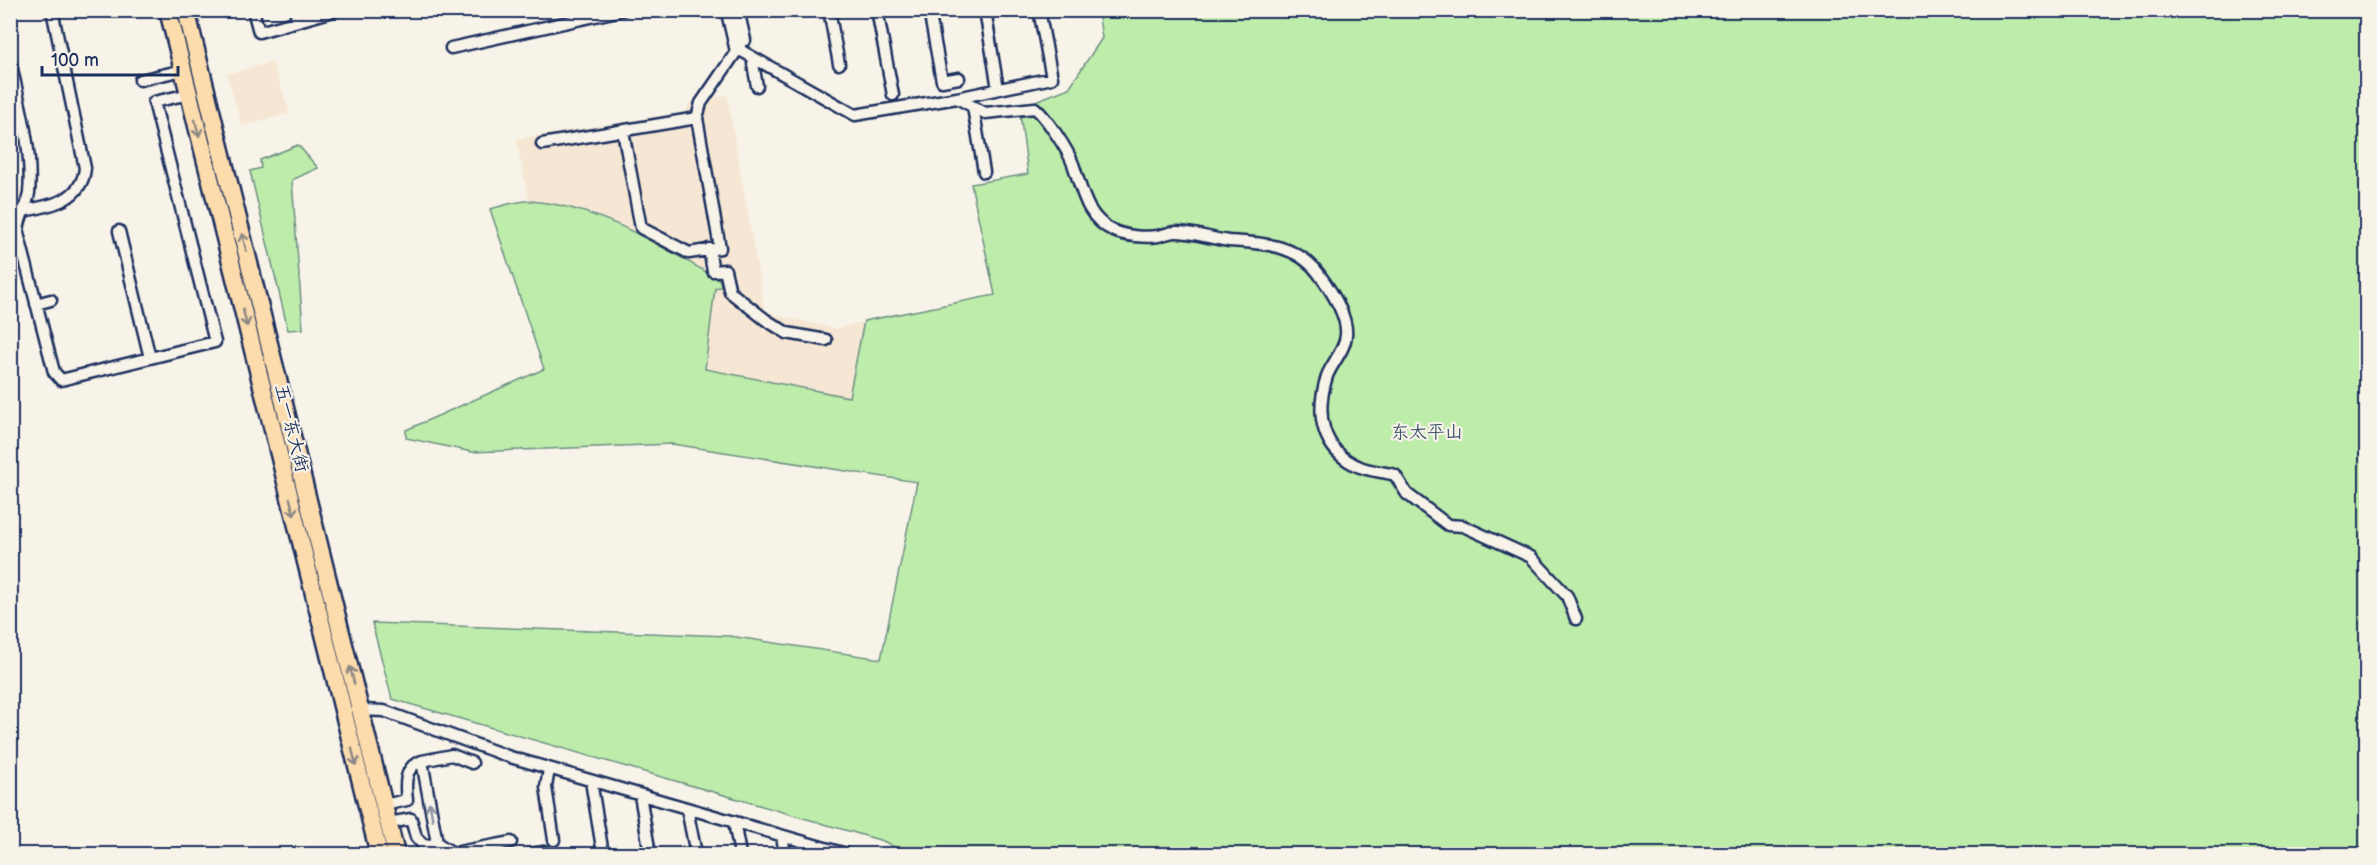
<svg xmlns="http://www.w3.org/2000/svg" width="2377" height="865" viewBox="0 0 2377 865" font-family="'Balsamiq Sans','LXGW WenKai TC',sans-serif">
  <rect width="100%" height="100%" fill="#f7f3e8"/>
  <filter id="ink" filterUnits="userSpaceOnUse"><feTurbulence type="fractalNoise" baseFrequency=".0167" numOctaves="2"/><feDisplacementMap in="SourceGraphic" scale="12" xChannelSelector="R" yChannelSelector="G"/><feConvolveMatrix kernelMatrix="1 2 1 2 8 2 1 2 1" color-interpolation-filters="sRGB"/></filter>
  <g filter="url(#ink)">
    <!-- built -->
    <path fill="#f5e7d3" d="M272,62l18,51 -48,13 -15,-52z
      M727,95l38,217 71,17 28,-8 -15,76 -145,-28 11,-81 5,-8 -68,-39 -57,-27 -66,-13 -13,-62 169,-27 4,-9z"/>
    <!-- green -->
    <path fill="#beecaa" stroke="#6c8e84" stroke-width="1.5" d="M1098,11h1268v843h-1458l-25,-13 -491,-142 -20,-76 357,13 152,23 36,-177 -245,-38 -200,8 -66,-14v-8l138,-61 -54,-160c13,-3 28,-9 41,-8 70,6 129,45 189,79l1,7 -6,1 -10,81 144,28 15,-76 131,-26 -24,-111 57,-10 -8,-60 13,-12 36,-14 33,-50z
      M298,145l20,23 -26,12 11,149 -15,1 -38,-159 11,-3 -1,-8z"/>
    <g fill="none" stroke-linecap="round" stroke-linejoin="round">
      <defs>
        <path id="street" d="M253,10l6,22 39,-11
          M295,10l3,11 39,-11
          M738,10l7,30
          M829,10l10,54
          M877,10l16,85
          M929,10l13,71 17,-3
          M985,10l13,79
          M438,12l6,-2
          M451,48l171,-38
          M10,60c9,43 23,90 19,133 -2,14 -11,25 -11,40l36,139 7,8 154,-38 -61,-240 35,-8
          M753,64l4,22
          M140,80l43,-10
          M957,98l95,-20 -13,-68
          M973,107l11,65
          M623,131l18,97 48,25 31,-5 -23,-130
          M542,144l155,-26 4,-15 37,-54 117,66 102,-17 28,15 50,-5c11,9 33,42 38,56 9,25 13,55 41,67 11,5 31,7 44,5 6,-1 11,-4 18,-4 18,0 35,7 53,9 33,2 68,3 90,33 11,15 29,42 27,61 -1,15 -14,28 -19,41 -12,38 -6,75 33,91 9,4 25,5 35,8l12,19 41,31 15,1 68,31 36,39 9,23
          M23,211c27,-5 59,-10 62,-43l-33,-158
          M119,231l31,127
          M709,249l4,22 12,-1 5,22 36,28 21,13 39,7
          M36,304l15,-4
          M361,710l23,1 126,46 336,97
          M422,761l30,-6 20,8
          M549,769l-3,18 8,53
          M591,781l12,73
          M640,795l10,59
          M384,805l23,-5c-2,-15 -3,-34 15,-39l15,82 -13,3 -8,-9 -5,-18 -22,4
          M687,809l9,45
          M734,822l6,32
          M782,836l3,18
          M437,843l16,10 58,-11
          M531,854l19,-3 1,3"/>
        <path id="secondary" d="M729,10l9,39"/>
        <path id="primary" d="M168,10l211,844
          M186,10l210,844"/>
      </defs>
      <!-- street casing -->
      <use href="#street" stroke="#1b2f5e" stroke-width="15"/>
      <!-- secondary casing -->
      <use href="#secondary" stroke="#1b2f5e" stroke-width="20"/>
      <!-- primary casing -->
      <use href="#primary" stroke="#1b2f5e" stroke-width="21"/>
      <!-- street -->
      <use href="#street" stroke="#f7f3e8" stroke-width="10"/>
      <!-- secondary -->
      <use href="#secondary" stroke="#f7f3e8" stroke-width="15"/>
      <!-- primary -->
      <use href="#primary" stroke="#fcdcac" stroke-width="16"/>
    </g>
    <!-- one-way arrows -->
    <defs><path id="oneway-shaft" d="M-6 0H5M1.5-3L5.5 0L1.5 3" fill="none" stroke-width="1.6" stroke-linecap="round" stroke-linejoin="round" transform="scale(1.5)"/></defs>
    <g stroke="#8c8685">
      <use href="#oneway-shaft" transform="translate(197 128) rotate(76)"/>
      <use href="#oneway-shaft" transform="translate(244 242) rotate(-104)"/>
      <use href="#oneway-shaft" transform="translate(245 318) rotate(76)"/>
      <use href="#oneway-shaft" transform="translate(292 507) rotate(76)"/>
      <use href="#oneway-shaft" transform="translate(352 675) rotate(-104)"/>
      <use href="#oneway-shaft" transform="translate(354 757) rotate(76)"/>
    </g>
    <use stroke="#8991a3" href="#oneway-shaft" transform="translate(431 811) rotate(-100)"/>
  </g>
  <g text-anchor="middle" stroke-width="4.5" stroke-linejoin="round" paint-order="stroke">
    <!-- street labels -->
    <g font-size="18" fill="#1b2f5e" stroke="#f7f3e8">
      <text transform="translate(292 428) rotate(76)" y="6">五一东大街</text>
    </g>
    <!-- park labels -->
    <g font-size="18" fill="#3c556d" stroke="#f7f3e8">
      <text x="1427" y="438">东太平山</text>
    </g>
  </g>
  <!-- margin -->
  <rect width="2377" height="865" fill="none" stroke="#f7f3e8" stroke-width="36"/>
  <rect x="18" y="18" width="2341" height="829" fill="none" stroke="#1b2f5e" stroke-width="2" filter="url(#ink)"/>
  <!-- scale -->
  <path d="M42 66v9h136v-9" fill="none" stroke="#1b2f5e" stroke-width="3"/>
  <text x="51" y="66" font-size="18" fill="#1b2f5e" stroke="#f7f3e8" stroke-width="4.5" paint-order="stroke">100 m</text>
</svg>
